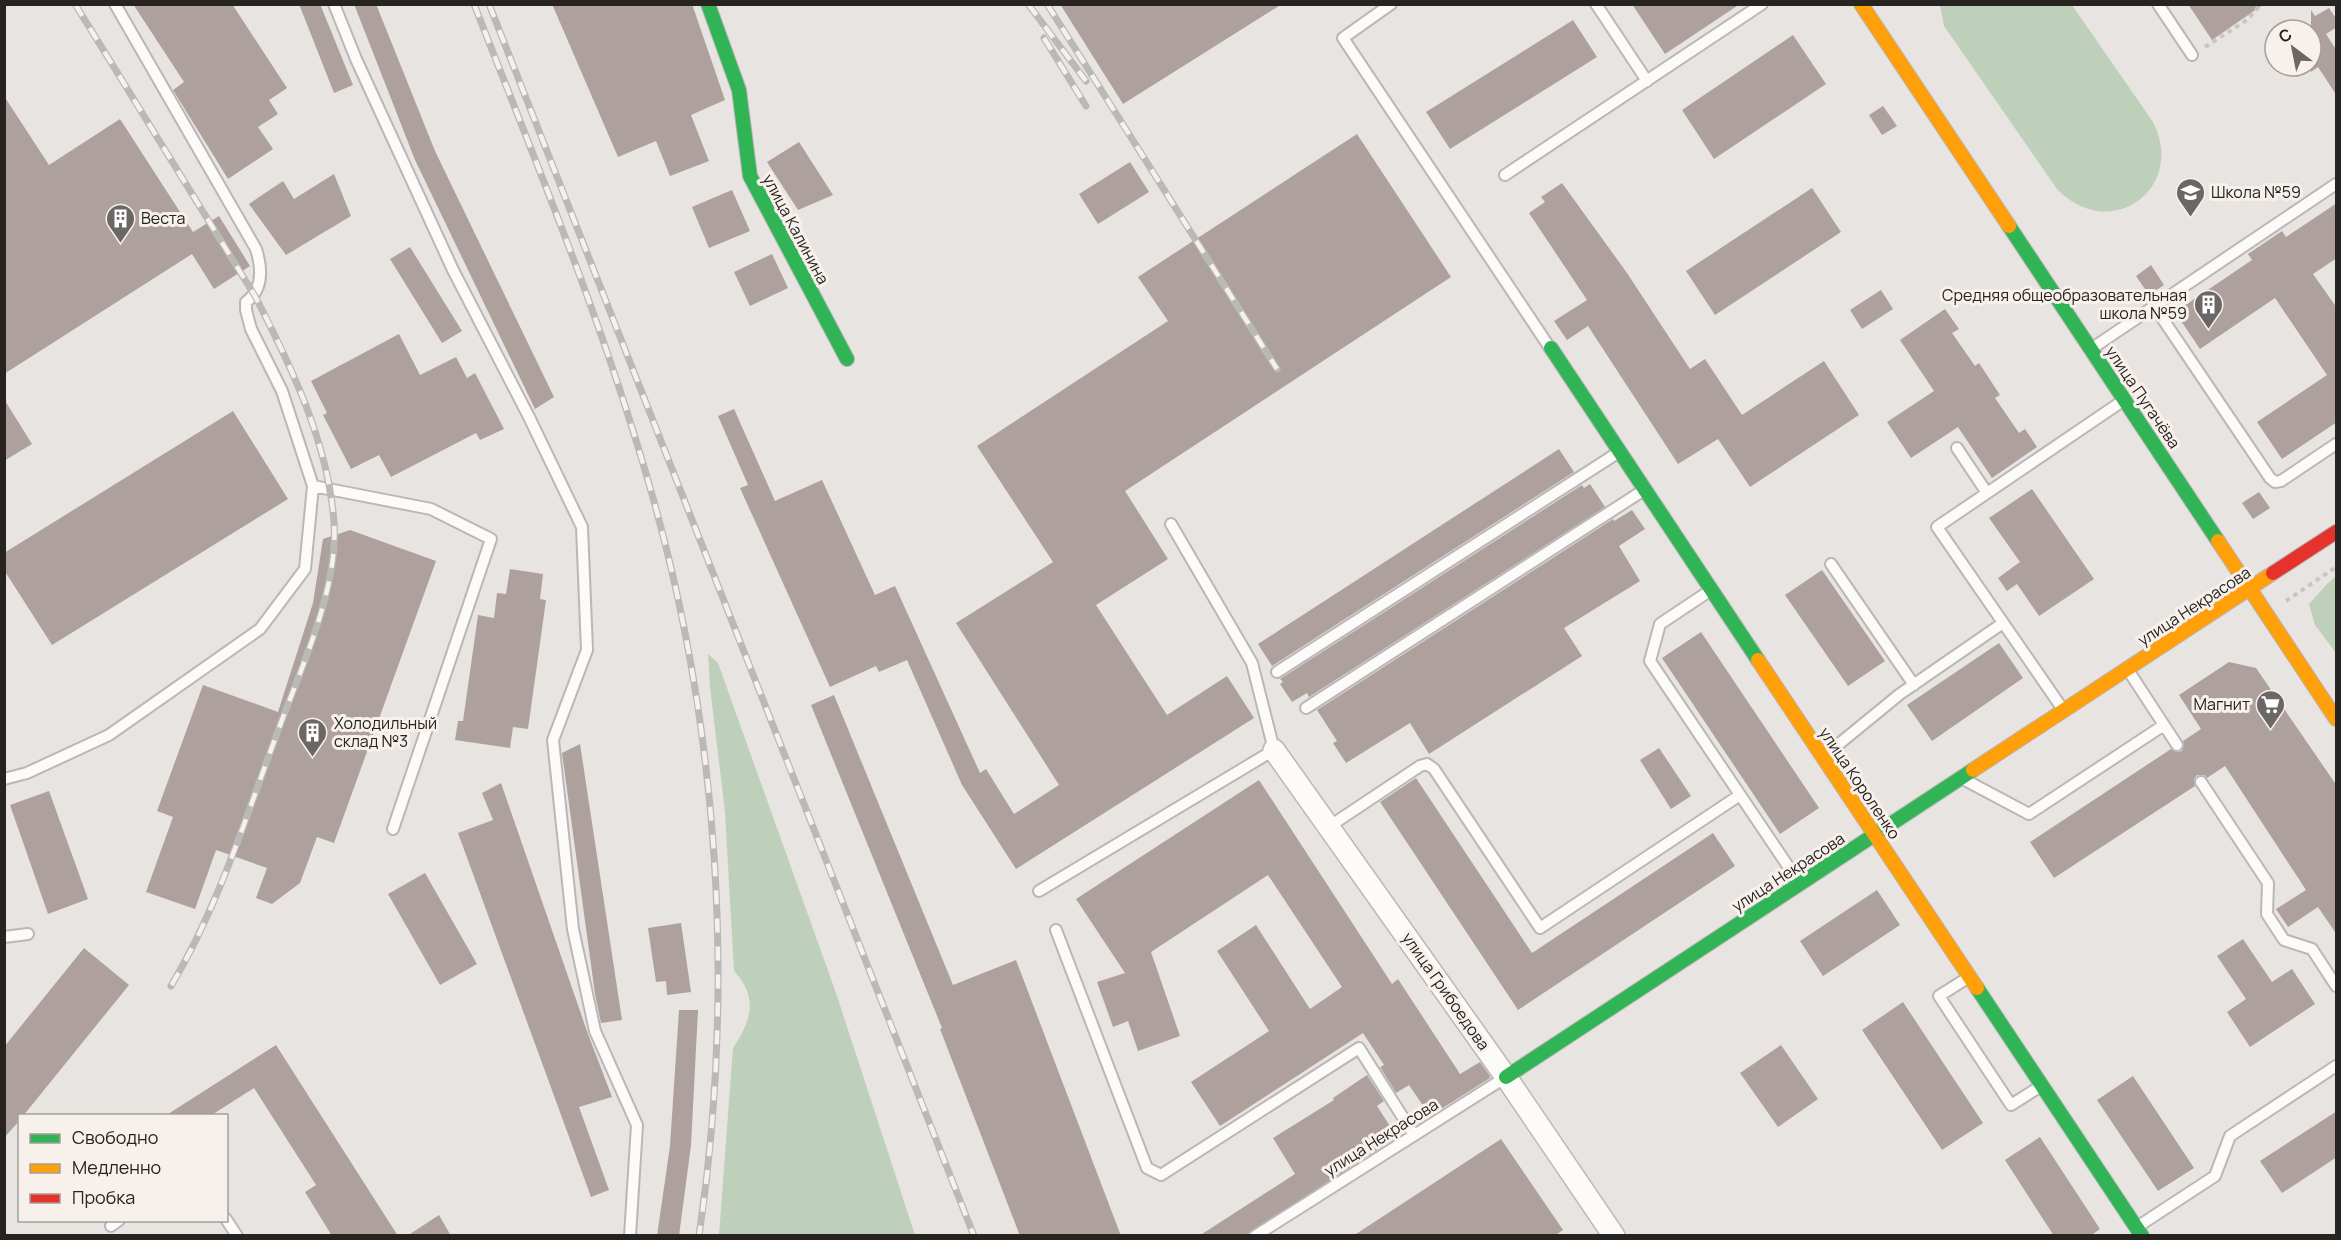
<svg xmlns="http://www.w3.org/2000/svg" width="2341" height="1240" viewBox="0 0 2341 1240" font-family="Manrope,sans-serif">
  <rect width="100%" height="100%" fill="#e8e4e1"/>
  <!-- green -->
  <path fill="#bed0b9" d="M1940,5h132l81,117c34,67 -43,122 -96,67l-113,-163z
    M2336,576v77l-21,-28 -6,-21 18,-20z
    M708,654l10,9 118,330 79,242h-196l14,-187c18,-27 26,-50 1,-77l-9,-159 -15,-125z"/>
  <!-- building -->
  <path fill="#aea19d" d="M133,4h99l55,84 -18,12 9,14 -20,13 15,22 -45,30 -55,-89 11,-8z
    M299,4h21l33,81 -19,8z
    M354,4h22l59,147 119,246 -19,12 -120,-249z
    M552,4h140l33,96 -34,15 18,46 -39,15 -14,-35 -38,16z
    M1060,4h222l-159,100z
    M1632,4h108l-75,50z
    M2188,4h76l-52,36z
    M2329,8l8,12v7l-11,7 11,17v45l-19,-29 -7,5v-62l4,6z
    M1573,20l24,37 -147,92 -24,-37z
    M1793,35l33,49 -112,75 -32,-49z
    M4,96l45,69 71,-46 73,113 26,-16 31,50 -36,23 -22,-35 -188,120z
    M1883,106l14,20 -15,9 -13,-20z
    M1357,134l94,143 -326,214 43,68 -72,46 71,110 60,-39 27,42 -238,151 -54,-84 -55,-125 -28,12 -3,-6 -46,21 -90,-199 8,-3 -30,-69 16,-7 41,92 47,-21 53,115 20,-9 85,187 6,-4 28,45 45,-29 -103,-162 97,-61 -76,-116 191,-125 -30,-44z
    M799,142l34,53 -35,15 -31,-48z
    M1130,162l19,30 -51,32 -19,-30z
    M334,174l17,42 -65,39 -37,-51 34,-23 11,18z
    M1562,183l65,90 63,96 15,-10 37,56 82,-54 35,54 -109,72 -32,-48 -40,25 -90,-138 -21,14 -13,-19 33,-21 -58,-87 16,-11 -4,-5z
    M1812,188l29,44 -126,83 -29,-44z
    M732,190l18,41 -41,17 -17,-41z
    M2337,203v55l-24,16 24,34v114l-55,37 -25,-37 70,-47 -52,-77 -75,51 -25,-37 77,-52 -4,-6 34,-23 4,6z
    M410,247l52,84 -20,12 -52,-84z
    M772,254l16,34 -38,18 -16,-34z
    M2151,265l13,20 -15,10 -13,-19z
    M1881,290l12,19 -31,20 -12,-19z
    M1945,309l14,20 -7,4 23,33 4,-3 21,32 -5,3 24,35 6,-4 12,18 -45,31 -34,-51 -47,31 -24,-36 47,-31 -34,-51z
    M399,334l21,41 36,-18 11,21 8,-5 29,56 -24,11 -4,-7 -85,44 -12,-22 -28,14 -28,-54 4,-2 -16,-32z
    M4,399l28,45 -28,17z
    M233,411l55,88 -236,146 -48,-75v-17z
    M1559,449l15,23 -302,194 -14,-22z
    M1590,484l15,23 -296,190 -2,-4 -15,9 -12,-18 3,-2 -3,-3 302,-194 2,3z
    M2032,489l62,90 -55,37 -22,-32 -10,7 -9,-13 22,-16 -31,-44z
    M2259,492l11,16 -17,11 -11,-16z
    M1632,510l13,19 -26,17 21,35 -76,47 18,28 -153,98 -19,-31 -64,40 -13,-20 4,-2 -20,-31 296,-191 1,2z
    M350,530l86,31 -102,282 -17,-6 -17,46 -28,21 -16,-6 11,-30 -51,-18 -21,59 -49,-17 27,-75 -16,-6 46,-126 75,27 35,-109 10,-64z
    M510,569l33,5 -3,25 6,1 -18,129 -15,-2 -3,21 -55,-8 3,-19h5l15,-106 16,3 3,-25 9,1z
    M1822,570l63,91 -37,25 -63,-91z
    M1701,632l118,176 -39,26 -118,-176z
    M1999,643l24,35 -91,63 -25,-36z
    M2229,662l27,6 81,118v149l-19,-28 -30,20 -12,-18 30,-19 -81,-124 -18,12 -3,-3h-7l-3,4 1,7 -141,92 -24,-36 141,-93 6,3 5,-1 2,-6 -1,-4 18,-12 -22,-34z
    M834,695l119,290 63,-25 105,276h-101l-80,-207 2,-1 -131,-323z
    M580,744l42,276 -21,3 -6,-29 -33,-241z
    M1659,748l32,48 -20,13 -31,-49z
    M1416,778l116,175 181,-120 22,33 -217,144 -138,-208z
    M1259,780l133,204 6,-5 62,95 20,-12 10,14v2l-60,38 -21,-31 -13,8 -16,-26 4,-2 -21,-32 -143,93 -29,-44 78,-51 -52,-80 39,-26 54,84 32,-22 -74,-112 -117,77 29,84 -42,15 -10,-30 -15,6 -16,-45 28,-9 -49,-74z
    M501,783l87,251 24,63 -33,10 30,83 -18,7 -133,-364 35,-13 -11,-27z
    M49,791l39,108 -40,15 -38,-109z
    M425,873l52,91 -37,21 -52,-91z
    M1877,890l23,35 -77,51 -23,-35z
    M681,923l10,69 -24,3 -1,-14 -10,1 -8,-54z
    M2243,939l29,43 20,-13 23,35 -65,43 -23,-35 19,-13 -29,-43z
    M84,948l45,37 -106,131h-3v4l-16,18v-91z
    M1903,1002l80,121 -41,27 -80,-120z
    M679,1010h19l-7,135 -12,91h-22l13,-90z
    M276,1045l122,191h-66l-27,-44 11,-7 -62,-97 -44,28h-45z
    M1781,1045l37,54 -40,28 -38,-54z
    M1367,1075l17,26 -7,5 20,31 -152,99h-46l96,-62 -22,-36 61,-38 -1,-2z
    M2133,1076l61,92 -36,23 -61,-91z
    M2337,1111v46l-55,36 -22,-32z
    M2040,1137l60,92 -10,7h-36l-49,-76z
    M1501,1139l62,91 -9,6h-201z
    M439,1215l12,21h-44z"/>
  <g fill="none" stroke-linecap="round" stroke-linejoin="round">
    <defs>
      <path id="lane" d="M334,4l22,55 97,211 76,147 53,110 5,123 -34,90 20,189 22,102 42,94 -7,111
        M1391,4l-48,34 207,310
        M1596,4l51,77
        M2158,4l34,51
        M1505,175l257,-171
        M2154,306l116,172 5,4 6,-1 55,-37
        M2091,349l245,-165
        M1957,448l30,45
        M313,486l118,23 60,30 -98,290
        M1831,564l83,121
        M1711,590l-51,34 -10,37 150,223
        M2128,670l49,75
        M1277,672l342,-220
        M1306,708l338,-218
        M2064,711l-127,-184 187,-127
        M1823,757l77,-63 103,-71
        M4,779l23,-6 82,-38 151,-106 45,-60 8,-83 -31,-95 -31,-62 -5,-19v-8c18,-13 16,-34 10,-53l-141,-245
        M1965,780l64,34 135,-89
        M2201,782l67,101 -1,31 17,26 28,9 24,37
        M1330,826l90,-60 7,-2 7,5 106,159 200,-133
        M1039,891l235,-141 -22,-87 -81,-139
        M1056,930l91,238 14,7 198,-127 55,87
        M4,937l24,-3
        M1969,977l-30,19 72,109 30,-19
        M226,1219l11,17
        M111,1226l8,-6
        M2137,1227l78,-51 15,-40 106,-70
        M1255,1236l251,-159"/>
      <path id="street" d="M1274,750l232,327 108,159"/>
      <path id="fast" d="M708,4l31,86 11,86 97,183
        M2009,226l209,315
        M1551,348l207,312
        M1977,988l165,248
        M1506,1077l467,-307"/>
      <path id="slow" d="M1861,4l148,222
        M2218,541l118,178
        M1758,660l219,328
        M1973,770l300,-197"/>
      <path id="jam" d="M2273,573l63,-41"/>
    </defs>
    <!-- lane casing -->
    <use href="#lane" stroke="#bab7b6" stroke-width="14"/>
    <!-- street casing -->
    <use href="#street" stroke="#bab7b6" stroke-width="24"/>
    <!-- fast casing -->
    <use href="#fast" stroke="#bab7b6" stroke-width="16"/>
    <!-- slow casing -->
    <use href="#slow" stroke="#bab7b6" stroke-width="16"/>
    <!-- jam casing -->
    <use href="#jam" stroke="#bab7b6" stroke-width="16"/>
    <!-- path -->
    <path stroke="#c7c5c5" stroke-width="4" stroke-dasharray="4.5 4.5" stroke-linecap="butt" d="M2205,47l42,-27 14,-16
      M2286,601l50,-34"/>
    <!-- lane -->
    <use href="#lane" stroke="#fcfbfa" stroke-width="10"/>
    <!-- street -->
    <use href="#street" stroke="#fcfbfa" stroke-width="21"/>
    <!-- fast -->
    <use href="#fast" stroke="#30b455" stroke-width="14"/>
    <!-- slow -->
    <use href="#slow" stroke="#ff9f0a" stroke-width="14"/>
    <!-- jam -->
    <use href="#jam" stroke="#e5322d" stroke-width="14"/>
    <defs>
      <path id="rail" d="M75,4l180,292c36,70 73,146 79,226 5,69 -36,152 -59,217 -31,84 -58,170 -104,247
        M474,4c62,159 128,316 175,480 70,241 87,503 50,752
        M489,4l485,1232
        M1028,4l58,77
        M1047,4l230,365
        M1044,38l42,68"/>
    </defs>
    <!-- rail casing -->
    <use href="#rail" stroke="#b9b9b8" stroke-width="7"/>
    <!-- rail -->
    <use href="#rail" stroke="#f8f1eb" stroke-width="4.5" stroke-dasharray="14" stroke-linecap="butt"/>
  </g>
  <!-- icons -->
  <defs>
    <symbol id="school-pin" viewBox="-11 -11 22 30"><path d="M0 17L-7.5 6A9.5 9.5 0 1 1 7.5 6Z" fill="#6a6764" stroke="#f8f1eb"/><path d="M0-5L7-2L0 1L-7-2ZM-4 1L0 2.5L4 1V4Q0 6-4 4Z" fill="#fff"/></symbol>
    <symbol id="building-pin" viewBox="-11 -11 22 30"><path d="M0 17L-7.5 6A9.5 9.5 0 1 1 7.5 6Z" fill="#6a6764" stroke="#f8f1eb"/><path d="M-4-6H4V6H1V3H-1V6H-4ZM-2.5-4.3h1.7v1.8h-1.7ZM.8-4.3h1.7v1.8H.8ZM-2.5-1h1.7V.8h-1.7ZM.8-1h1.7V.8H.8Z" fill="#fff"/></symbol>
    <symbol id="supermarket-pin" viewBox="-11 -11 22 30"><path d="M0 17L-7.5 6A9.5 9.5 0 1 1 7.5 6Z" fill="#6a6764" stroke="#f8f1eb"/><path d="M-6-5.5h2.5l.6 2H6L4.5 2H-2.5L-4.4-4H-6ZM-1.5 3.2a1.3 1.3 0 1 0 .1 0ZM3 3.2a1.3 1.3 0 1 0 .1 0Z" fill="#fff"/></symbol>
  </defs>
  <g fill-rule="evenodd">
    <use href="#school-pin" x="2174" y="176" width="33" height="45"/>
    <use href="#building-pin" x="104" y="202" width="33" height="45"/>
    <use href="#building-pin" x="2192" y="288" width="33" height="45"/>
    <use href="#supermarket-pin" x="2254" y="688" width="33" height="45"/>
    <use href="#building-pin" x="296" y="716" width="33" height="45"/>
  </g>
  <g text-anchor="middle" stroke-width="6" stroke-linejoin="round" paint-order="stroke">
    <!-- poi labels -->
    <g font-size="16" fill="#262321" stroke="#f8f1eb" text-anchor="start">
      <text x="2211" y="198">Школа №59</text>
      <text x="141" y="224">Веста</text>
      <text x="2187" y="301" text-anchor="end">Средняя общеобразовательная<tspan x="2187" dy="18">школа №59</tspan></text>
      <text x="2250" y="710" text-anchor="end">Магнит</text>
      <text x="334" y="729">Холодильный<tspan x="334" dy="18">склад №3</tspan></text>
    </g>
    <!-- street labels -->
    <g font-size="16" fill="#262321" stroke="#f8f1eb">
      <text transform="translate(796 229) rotate(62)" y="6">улица Калинина</text>
      <text transform="translate(2143 397) rotate(56)" y="6">улица Пугачёва</text>
      <text transform="translate(2194 606) rotate(-33)" y="6">улица Некрасова</text>
      <text transform="translate(1860 783) rotate(56)" y="6">улица Короленко</text>
      <text transform="translate(1788 872) rotate(-33)" y="6">улица Некрасова</text>
      <text transform="translate(1446 991) rotate(55)" y="6">улица Грибоедова</text>
      <text transform="translate(1381 1137) rotate(-32)" y="6">улица Некрасова</text>
    </g>
  </g>
  <!-- border -->
  <rect width="2341" height="1240" fill="none" stroke="#262321" stroke-width="12"/>
  <!-- legend -->
  <rect x="18" y="1114" width="210" height="108" fill="#f8f1eb" stroke="#a49f9a" stroke-width="1.5"/>
  <rect x="30" y="1134" width="30" height="9" fill="#30b455" stroke="#a49f9a" stroke-width="1.5"/>
  <text x="72" y="1144" font-size="18" fill="#262321">Свободно</text>
  <rect x="30" y="1164" width="30" height="9" fill="#ff9f0a" stroke="#a49f9a" stroke-width="1.5"/>
  <text x="72" y="1174" font-size="18" fill="#262321">Медленно</text>
  <rect x="30" y="1194" width="30" height="9" fill="#e5322d" stroke="#a49f9a" stroke-width="1.5"/>
  <text x="72" y="1204" font-size="18" fill="#262321">Пробка</text>
  <!-- north arrow -->
  <g transform="translate(2293 48) rotate(328)"><circle r="28" fill="#f8f1eb" stroke="#a49f9a" stroke-width="1.5"/>
  <path d="M0-4.5L10 22L0 15L-10 22Z" fill="#6a6764"/>
  <text y="-9" font-size="16" font-weight="bold" text-anchor="middle" fill="#262321">С</text>
  </g>
</svg>
